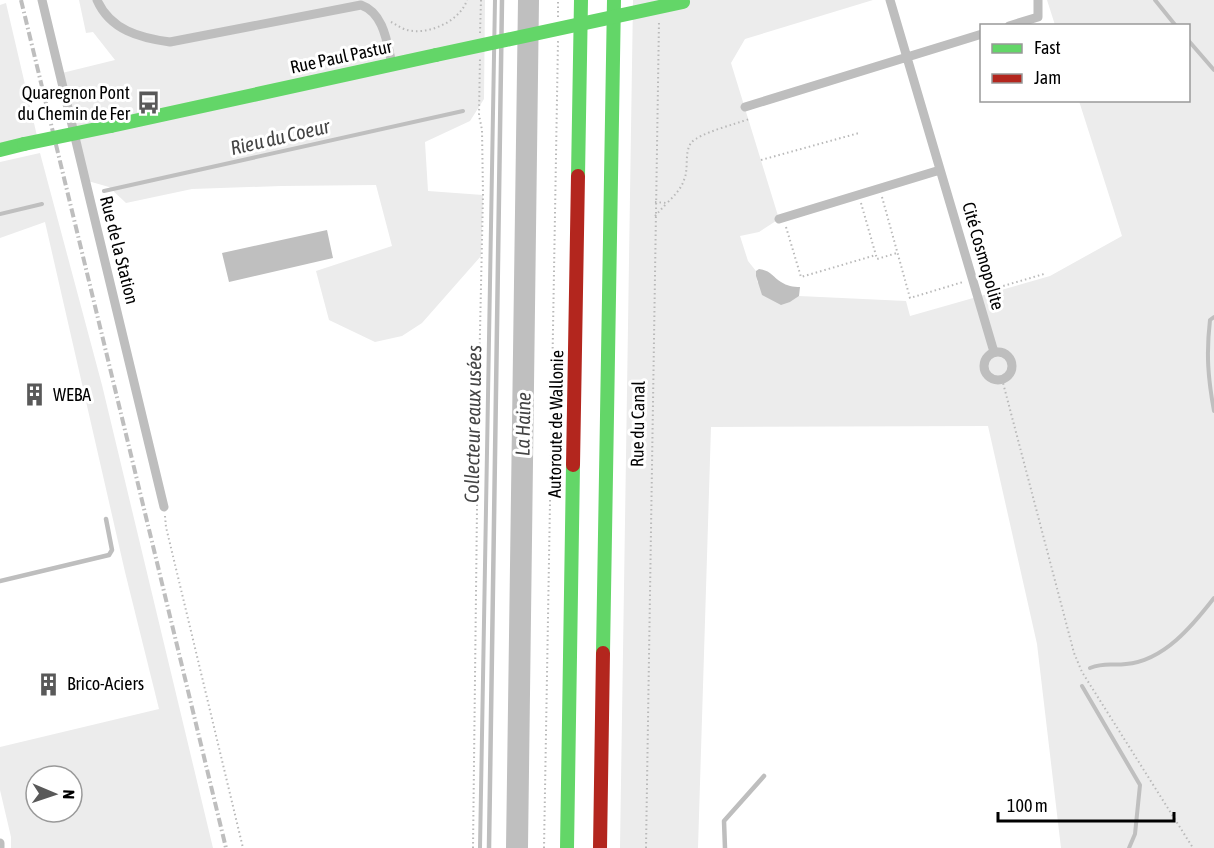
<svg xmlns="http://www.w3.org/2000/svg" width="1214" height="848" viewBox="0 0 1214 848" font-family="'Asap Condensed',sans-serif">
  <rect width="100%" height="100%" fill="#fff"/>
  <!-- green -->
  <path fill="#ececec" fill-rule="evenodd" d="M79,0h406l-1,99 -14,22 -45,21 3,49 55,4 -2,61 -59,67 -20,13 -27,6 -46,-22 -13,-49 76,-25 -16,-61 -95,1 -89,3 -66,14 -17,-16 -21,-6 -26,-108 53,-13 -22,-28 -7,1z
    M633,0h240l-128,39 -14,24 48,156 -20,13 -19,4 8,25 8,10 1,11 33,20 9,-6 107,5 4,15 140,-40 72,-40 -43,-135 109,-1v-74l-133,-1 -8,-25h167v848h-153l-24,-204 -49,-218 -277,1 -13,421h-78z
    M6,3l31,133 -37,8v-139z
    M40,153l62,232 111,463h-202v-11l-11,-47v-43l159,-38 -34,-137 -80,-350 -45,16v-76zM36,776h36v36h-36z"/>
  <!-- water -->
  <path fill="#bfbfbf" d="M518,0h21l-11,848h-22z
    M327,230l6,28 -104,24 -7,-29z
    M759,269c11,1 14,8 22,13 6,4 12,5 19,5l-1,9 -9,6 -9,3 -19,-10 -6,-19v-5z"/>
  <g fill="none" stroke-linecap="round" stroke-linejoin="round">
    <!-- stream -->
    <path stroke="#bfbfbf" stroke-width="4" d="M1155,0l21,26
      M1188,40l26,30
      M104,191l359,-80
      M0,214l42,-10
      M1214,317l-4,3c-4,34 -2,58 4,91
      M1090,668c16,-6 21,-2 36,-4 38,-3 67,-39 88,-66
      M1082,686l58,99 -5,49 -6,14
      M480,848l15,-848"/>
    <!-- path -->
    <path stroke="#b9b9b9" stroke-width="2" stroke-dasharray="1.5 3" stroke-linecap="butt" d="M558,17v-17
      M391,22c4,2 8,5 13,7 21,8 56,-7 63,-29
      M480,33l1,-33
      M761,160l98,-27
      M882,197l28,101 53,-16
      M655,202l12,1c7,-7 14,-14 17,-23 5,-11 0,-27 7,-37 8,-10 45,-19 58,-24
      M861,203l16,56 20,-6
      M655,216l12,-13
      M786,227l15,50 75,-22
      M986,291l58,-17
      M1002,379l72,274 8,19 111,176
      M165,516l1,11 77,321
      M473,848l5,-425 5,-228 -1,-65 -3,-15 1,-58
      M544,848l14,-807
      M646,848l13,-827"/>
    <!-- lane -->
    <path stroke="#bebebe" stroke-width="4.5" d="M0,581l109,-26 3,-5 -6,-31
      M489,848l13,-848
      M725,848l-1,-27 40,-45"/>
    <!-- street -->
    <path stroke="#bebebe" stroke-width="9" d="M42,0l122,507
      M97,0c13,30 43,38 73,42l191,-37c23,8 26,38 31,59
      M890,0l104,352
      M1009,26l29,-9v-17
      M745,107l237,-73
      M779,219l161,-49
      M984 366a14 14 0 1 1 28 0a14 14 0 1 1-28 0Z
      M0,843v4"/>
    <!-- fast -->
    <path stroke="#63d668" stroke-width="14" d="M111,126l325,-71
      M0,150l24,-6
      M578,176l3,-176
      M603,653l11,-653
      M567,848l6,-383"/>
    <!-- jam -->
    <path stroke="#b3261e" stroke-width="14" d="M573,465l5,-289
      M600,848l3,-195"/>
    <!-- rail -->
    <path stroke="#bebebe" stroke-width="4" stroke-dasharray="9 3 1.5 3" stroke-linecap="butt" d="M21,0l205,848"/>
    <!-- fast-bridge -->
    <path stroke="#63d668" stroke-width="14" d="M436,55l247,-53
      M24,144l87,-18"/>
  </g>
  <!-- icons -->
  <defs>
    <symbol id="bus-bare" viewBox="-9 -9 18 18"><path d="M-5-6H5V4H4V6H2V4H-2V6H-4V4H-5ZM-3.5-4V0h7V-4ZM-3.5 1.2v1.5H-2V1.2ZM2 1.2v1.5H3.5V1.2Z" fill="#595959" stroke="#fff" stroke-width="2.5" paint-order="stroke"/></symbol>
    <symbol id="building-bare" viewBox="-9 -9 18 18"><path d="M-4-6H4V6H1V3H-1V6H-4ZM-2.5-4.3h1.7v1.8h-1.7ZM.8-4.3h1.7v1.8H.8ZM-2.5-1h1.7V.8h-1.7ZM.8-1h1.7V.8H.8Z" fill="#595959" stroke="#fff" stroke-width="2.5" paint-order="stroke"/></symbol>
  </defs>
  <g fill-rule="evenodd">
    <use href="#bus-bare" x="132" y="86" width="33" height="33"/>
    <use href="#building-bare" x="18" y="378" width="33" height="33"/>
    <use href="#building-bare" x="32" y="668" width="33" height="33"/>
  </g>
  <g text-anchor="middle" stroke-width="6" stroke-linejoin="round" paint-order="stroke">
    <!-- street labels -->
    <g font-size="18" fill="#000" stroke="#fff">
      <text transform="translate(341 57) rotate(-12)" y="6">Rue Paul Pastur</text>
      <text transform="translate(119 250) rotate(76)" y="6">Rue de la Station</text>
      <text transform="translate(983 256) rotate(74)" y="6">Cité Cosmopolite</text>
      <text transform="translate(556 424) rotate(-89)" y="6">Autoroute de Wallonie</text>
      <text transform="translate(638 424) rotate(-89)" y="6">Rue du Canal</text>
    </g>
    <!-- poi labels -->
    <g font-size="18" fill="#000" stroke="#fff" text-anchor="start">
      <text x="130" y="99" text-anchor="end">Quaregnon Pont<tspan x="130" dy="21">du Chemin de Fer</tspan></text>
      <text x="53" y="401">WEBA</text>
      <text x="67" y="690">Brico-Aciers</text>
    </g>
    <!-- water labels -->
    <g font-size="20" font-style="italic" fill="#444" stroke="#fff">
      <text transform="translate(280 137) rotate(-13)" y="7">Rieu du Coeur</text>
      <text transform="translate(473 424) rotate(-89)" y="7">Collecteur eaux usées</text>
      <text transform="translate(523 424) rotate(-89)" y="7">La Haine</text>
    </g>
  </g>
  <!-- legend -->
  <rect x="980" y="24" width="210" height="78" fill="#ffffff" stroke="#999999" stroke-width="1.5"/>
  <rect x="992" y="44" width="30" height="9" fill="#63d668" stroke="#999999" stroke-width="1.5"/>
  <text x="1034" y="54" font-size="18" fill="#000000">Fast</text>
  <rect x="992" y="74" width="30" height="9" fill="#b3261e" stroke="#999999" stroke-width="1.5"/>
  <text x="1034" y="84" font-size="18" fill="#000000">Jam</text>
  <!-- north arrow -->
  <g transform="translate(54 794) rotate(92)"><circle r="28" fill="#ffffff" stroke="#999999" stroke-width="1.5"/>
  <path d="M0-4.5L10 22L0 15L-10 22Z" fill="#595959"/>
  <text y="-9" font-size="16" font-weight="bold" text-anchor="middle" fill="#000000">N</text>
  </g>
  <!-- scale -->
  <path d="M998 812v9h176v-9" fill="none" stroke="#000000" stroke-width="3"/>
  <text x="1007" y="812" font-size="18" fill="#000000" stroke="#ffffff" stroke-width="4.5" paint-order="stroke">100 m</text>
</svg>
